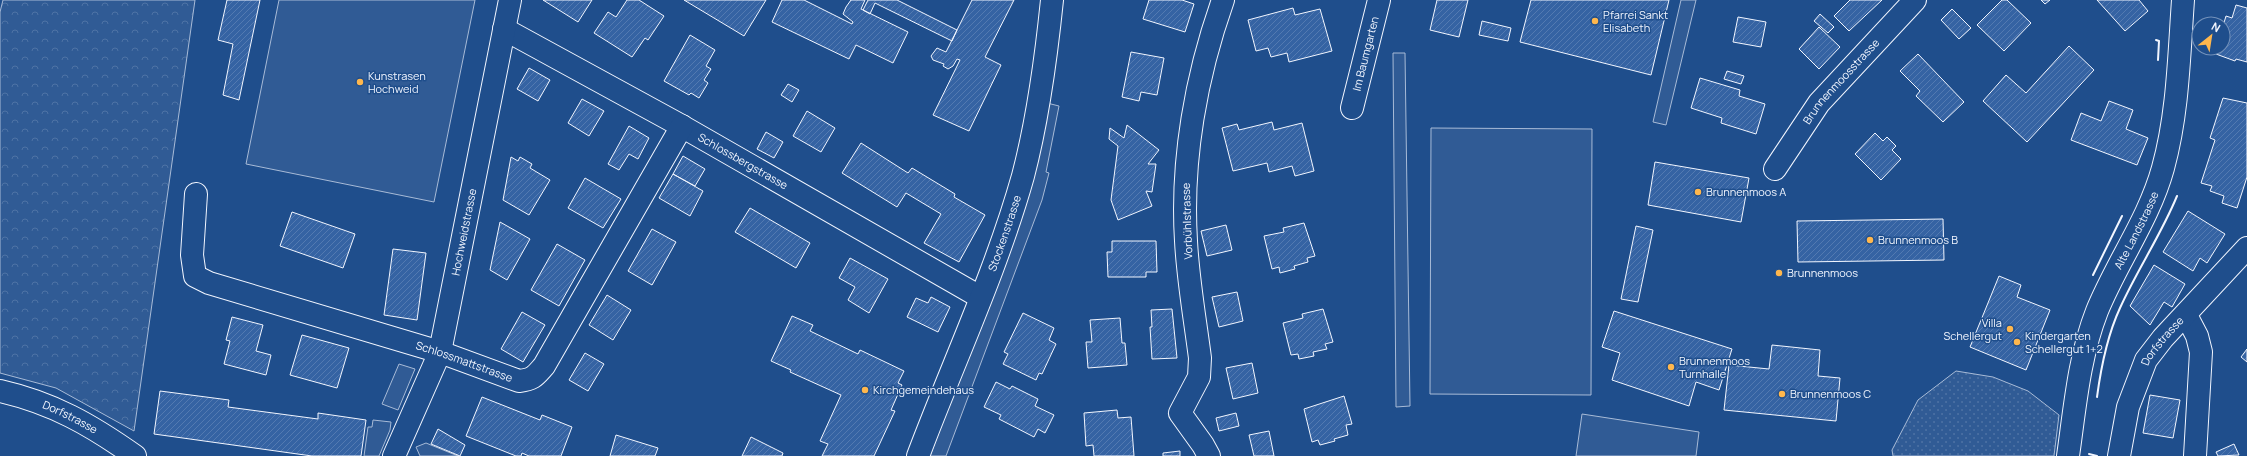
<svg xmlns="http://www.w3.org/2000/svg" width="2247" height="456" viewBox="0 0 2247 456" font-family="Manrope,sans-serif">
  <defs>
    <pattern id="forest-crowns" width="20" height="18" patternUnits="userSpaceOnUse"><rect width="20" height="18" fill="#305b95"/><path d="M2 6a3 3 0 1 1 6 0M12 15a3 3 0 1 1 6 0" fill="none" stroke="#4e73a5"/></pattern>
    <pattern id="park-dots" width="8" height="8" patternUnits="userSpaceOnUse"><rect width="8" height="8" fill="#305b95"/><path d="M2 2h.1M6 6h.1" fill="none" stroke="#4e73a5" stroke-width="1.8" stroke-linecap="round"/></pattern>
    <pattern id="building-hatch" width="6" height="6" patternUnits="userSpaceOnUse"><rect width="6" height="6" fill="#3563a3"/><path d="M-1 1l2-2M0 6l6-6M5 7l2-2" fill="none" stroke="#537ab1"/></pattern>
  </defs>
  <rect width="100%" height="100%" fill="#1f4e8c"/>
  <!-- built -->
  <path fill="#305b95" stroke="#a8bbd7" d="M279,0h196l-41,202 -188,-38z
    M1681,0h15l-30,125 -13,-3z
    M1393,53h12l5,353 -14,1z
    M1047,103l12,3 -13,66 3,1 -7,27 -96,256h-16l19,-51z
    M1431,128l161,1 -1,266 -161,-1z
    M399,364l16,5 -17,41 -16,-6z
    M1582,414l117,18 -3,24h-120z
    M373,420l18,2 -1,8 -11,26h-15l4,-29h4z
    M426,443l32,13h-38l-4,-9z"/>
  <!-- forest -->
  <path fill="url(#forest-crowns)" stroke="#a8bbd7" d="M3,0h192l-61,431 -78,-43 -56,-15v-361z"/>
  <!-- park -->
  <path fill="url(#park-dots)" stroke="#a8bbd7" d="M1956,371l37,6 35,14 31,24 -5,41h-161l-1,-6 26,-50z"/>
  <!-- building -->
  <path fill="url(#building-hatch)" stroke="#f2f6ff" d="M227,0h33l-21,100 -16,-5 10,-51 -15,-4z
    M543,0h49l-14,22z
    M627,0h12l25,16 -16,24 -3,-2 -13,19 -38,-24 14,-21 8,5z
    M684,0h82l-22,36z
    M782,0h22l48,24 1,-2 -10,-8 3,-7 5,-7h14l-4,9 47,23 -15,31 -37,-18 -7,14 -77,-37z
    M868,0h29l60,30 -5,11 -77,-38 -5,11 -7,-4z
    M972,0h42l-29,57 16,8 -32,66 -36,-16 27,-55 -3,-1 -4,7 -5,3 -5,-3 1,-2 -11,-4 -2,-4 6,-8 9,4z
    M1149,0h33l12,4 -9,28 -42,-13z
    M1437,0h31l-9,37 -29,-7z
    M1531,0h138l-18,75 -131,-33z
    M1850,0h32l-33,31 -15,-15z
    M2002,0h5l24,23 -27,28 -27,-26z
    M2041,0h9l-5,4z
    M2097,0h42l9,11 -23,20z
    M2236,5l11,3v54l-11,-3 -1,2 -19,-7 2,-6h5v-22l3,-10 6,2z
    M1293,8l2,7 25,-6 12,42 -43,11 -2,-9 -16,4 -3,-9 -12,3 -8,-31z
    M1952,9l19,19 -12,11 -18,-19z
    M1820,14l14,13 -6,6 -14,-12z
    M1738,17l28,5 -5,25 -28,-5z
    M1482,21l29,7 -3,13 -29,-6z
    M1819,27l21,20 -21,22 -20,-20z
    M690,35l25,15 -9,16 5,3 -7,11 4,3 -9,15 -8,-5 -2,2 -25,-14z
    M2069,46l25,24 -67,72 -44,-41 23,-26 20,18z
    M1131,52l33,6 -7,37 -16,-3 -2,9 -17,-4z
    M1918,54l46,48 -21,20 -27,-26 4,-5 -20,-20z
    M529,68l21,12 -12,21 -21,-12z
    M1727,71l17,5 -3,8 -17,-5z
    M1700,78l40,12 -1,6 26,8 -9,30 -35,-11 1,-5 -31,-10z
    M788,84l11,6 -7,12 -11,-7z
    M2223,98l24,5v74l-10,31 -15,-5 2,-7 -14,-5 2,-5 -11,-3 14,-43 -5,-2z
    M582,99l22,12 -15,25 -21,-13z
    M2109,101l24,9 -7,19 22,9 -11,27 -66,-25 10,-27 20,8z
    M807,111l28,17 -14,24 -28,-16z
    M1272,122l2,8 28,-7 12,48 -19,5 -3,-10 -23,6 -2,-9 -34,8 -11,-43 15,-4 2,6z
    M1127,125l32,25 -11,14h8l-4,28 -6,-1 6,15 -34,14 -7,-20 7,-54 -9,-7 1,-11 14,10z
    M629,126l20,12 -11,21 -9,-5 -10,16 -11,-6z
    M766,132l17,10 -9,16 -17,-9z
    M1875,133l8,8 4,-4 9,9 -4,4 9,9 -20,21 -26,-26z
    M861,143l47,30 4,-5 43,26 -1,3 31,18 -26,47 -35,-19 17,-29 -35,-21 -9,14 -55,-34z
    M683,156l22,13 -10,17 -22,-12z
    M511,157l7,4 2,-4 12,7 -2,4 20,12 -21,35 -26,-15z
    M1655,162l94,16 -8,44 -93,-17z
    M673,174l30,17 -13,25 -31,-18z
    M585,178l36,21 -18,29 -35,-20z
    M750,208l60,35 -14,25 -61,-36z
    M2188,211l37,23 -18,29 -7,-5 -7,13 -30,-19z
    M292,212l63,22 -12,34 -63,-22z
    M1943,219l1,41 -146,2 -1,-41z
    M500,222l30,17 -23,41 -17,-10z
    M1304,223l11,33 -8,2 1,4 -14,4 1,3 -15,4 -1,-6 -7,2 -8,-33 20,-4 -1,-4z
    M1226,225l6,25 -25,6 -6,-25z
    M1636,226l17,4 -15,72 -17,-3z
    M652,229l24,13 -24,43 -24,-14z
    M1112,241h44l1,31h-11v5h-38l-1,-25h5z
    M557,244l28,16 -26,46 -28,-16z
    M393,249l33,4 -9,67 -33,-5z
    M850,258l38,21 -19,34 -21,-13 7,-13 -16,-9z
    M2154,265l31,19 -13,23 -8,-5 -14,23 -20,-19z
    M1999,276l22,9 -4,12 33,13 -24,60 -56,-23z
    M1237,292l6,29 -24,6 -7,-30z
    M607,295l24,15 -18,30 -24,-15z
    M931,297l19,10 -12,25 -31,-15 9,-19 12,5z
    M1172,309l5,49 -25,1 -2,-32h2l-1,-17z
    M1323,309l10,33 -8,2 2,5 -14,3 1,4 -15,3 -1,-5 -7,1 -8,-32 20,-5 -1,-4z
    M1614,311l118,38 -13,41 -23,-8 -7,24 -77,-26 8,-27 -18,-6z
    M522,312l23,13 -22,37 -22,-13z
    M1023,313l31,15 -5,12 7,4 -14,30 -3,-1 -3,7 -33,-16 5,-10 -4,-2z
    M792,316l21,9 -3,6 48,23 2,-4 44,21 -6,12 4,2 -11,25 4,1 -21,45h-52l6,-12 -8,-3 21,-46 -51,-23 1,-2 -20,-9z
    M232,317l31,8 -7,26 15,4 -5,20 -42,-11 6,-23 -4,-1z
    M1120,318l2,25h3l2,22 -39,3 -2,-26h6l-2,-22z
    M302,335l47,13 -12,40 -47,-13z
    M1772,345l48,5 -2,26 22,2 -4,43 -112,-11 5,-45 40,4z
    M2247,349v13l-6,-5z
    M585,353l19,11 -16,27 -19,-11z
    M1252,363l6,30 -25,6 -7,-31z
    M996,382l14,7 2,-3 26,13 -3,7 19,9 -9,18 -7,-4 -4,8 -35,-18 2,-4 -17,-8z
    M160,391l69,9 -1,7 90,12v-6l48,7 -5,36h-49l-158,-22z
    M2150,395l30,5 -7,38 -30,-5z
    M1344,396l8,28 -6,1 2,10 -14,4 1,2 -15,4 -2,-5 -6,2 -8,-33z
    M482,397l58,23 2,-5 30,12 -11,29h-32l-7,-3 -1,3h-5l-50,-20z
    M1117,410l1,8 13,-1 3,39h-40l-1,-11 -7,1 -2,-33z
    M1236,413l3,13 -20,5 -3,-13z
    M438,429l27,16 -5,11 -29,-12z
    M1269,431l5,25h-20l-5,-21z
    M616,435l42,13 -3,8h-45z
    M751,437l32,16 -1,3h-40z
    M2234,444l5,11 -21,1 -2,-4z
    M1180,451v5h-17v-3z"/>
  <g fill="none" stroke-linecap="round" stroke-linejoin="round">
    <defs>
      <g id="minor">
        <path id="s1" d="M504,29l174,95 302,173"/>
        <path id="s2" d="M1352,108l27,-108"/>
        <path id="s3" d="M1775,169l44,-66 96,-103"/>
        <path id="s4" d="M196,194l-4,61 3,21 14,7 231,69 79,29c15,-2 16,-5 25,-15l138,-240"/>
        <path d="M2186,315l11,21 4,16 -6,104"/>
        <path id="s5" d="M0,391c53,12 91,34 135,65"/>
        <path id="s6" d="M394,456l46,-104 70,-352"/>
        <path id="s7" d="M918,456c35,-93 78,-184 105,-280 15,-57 23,-117 29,-176"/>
        <path d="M1209,456l-6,-11 -23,-32 19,-36 1,-19c-5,-39 -12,-78 -14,-117 -5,-81 10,-165 37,-241"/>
        <path id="s8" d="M2068,456c7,-49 11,-99 29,-145 20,-49 52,-92 66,-143 15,-54 16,-112 20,-168"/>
        <path id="s9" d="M2119,456l9,-49 18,-47 17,-22 84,-90"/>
      </g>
    </defs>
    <!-- minor casing -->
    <use href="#minor" stroke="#f2f6ff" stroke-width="24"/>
    <!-- minor -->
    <use href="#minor" stroke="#1f4e8c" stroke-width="22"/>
    <!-- wall -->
    <path stroke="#f2f6ff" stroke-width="2" d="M2156,40l3,1 -1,19
      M2093,275l29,-59
      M2097,397c4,-30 10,-61 23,-89 17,-38 41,-73 57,-112
      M2089,454l8,2"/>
  </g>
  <!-- markers -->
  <g fill="#ffb74d" stroke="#1f4e8c" stroke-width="1.5">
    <circle cx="1595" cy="21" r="4"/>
    <circle cx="360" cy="82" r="4"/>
    <circle cx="1698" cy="192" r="4"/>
    <circle cx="1870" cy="240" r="4"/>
    <circle cx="1779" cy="273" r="4"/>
    <circle cx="2010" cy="329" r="4"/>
    <circle cx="2017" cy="342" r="4"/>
    <circle cx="1671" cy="367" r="4"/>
    <circle cx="865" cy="390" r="4"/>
    <circle cx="1782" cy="394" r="4"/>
  </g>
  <g text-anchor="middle" stroke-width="3" stroke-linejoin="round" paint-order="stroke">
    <!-- poi labels -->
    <g font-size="11" fill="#f2f6ff" stroke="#1f4e8c" text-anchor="start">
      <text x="1603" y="19">Pfarrei Sankt<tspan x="1603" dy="13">Elisabeth</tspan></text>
      <text x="368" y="80">Kunstrasen<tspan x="368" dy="13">Hochweid</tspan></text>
      <text x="1706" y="196">Brunnenmoos A</text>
      <text x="1878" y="244">Brunnenmoos B</text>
      <text x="1787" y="277">Brunnenmoos</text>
      <text x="2002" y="327" text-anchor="end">Villa<tspan x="2002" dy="13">Schellergut</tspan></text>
      <text x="2025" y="340">Kindergarten<tspan x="2025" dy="13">Schellergut 1+2</tspan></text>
      <text x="1679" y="365">Brunnenmoos<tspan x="1679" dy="13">Turnhalle</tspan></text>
      <text x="873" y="394">Kirchgemeindehaus</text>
      <text x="1790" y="398">Brunnenmoos C</text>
    </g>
    <!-- street labels -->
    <g font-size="11" fill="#f2f6ff" stroke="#1f4e8c">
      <text dy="4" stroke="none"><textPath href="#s2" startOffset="56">Im Baumgarten</textPath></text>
      <text dy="4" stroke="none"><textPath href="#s3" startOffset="110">Brunnenmoosstrasse</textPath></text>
      <text dy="4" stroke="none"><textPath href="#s1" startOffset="273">Schlossbergstrasse</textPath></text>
      <text transform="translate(1187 221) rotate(-92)" y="4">Vorbühlstrasse</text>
      <text dy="4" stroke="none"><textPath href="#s8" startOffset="238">Alte Landstrasse</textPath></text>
      <text dy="4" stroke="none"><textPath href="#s6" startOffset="236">Hochweidstrasse</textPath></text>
      <text dy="4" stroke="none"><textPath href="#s7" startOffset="239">Stockenstrasse</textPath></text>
      <text dy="4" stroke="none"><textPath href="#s9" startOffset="125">Dorfstrasse</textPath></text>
      <text dy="4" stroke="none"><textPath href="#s4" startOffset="365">Schlossmattstrasse</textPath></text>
      <text dy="4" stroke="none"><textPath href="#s5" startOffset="75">Dorfstrasse</textPath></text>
    </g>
  </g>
  <!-- north arrow -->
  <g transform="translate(2211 36) rotate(30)"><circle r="19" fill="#1f4e8c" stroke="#7391ba"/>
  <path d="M0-3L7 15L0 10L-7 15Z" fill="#ffb74d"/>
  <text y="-6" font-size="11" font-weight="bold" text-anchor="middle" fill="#f2f6ff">N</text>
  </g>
</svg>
